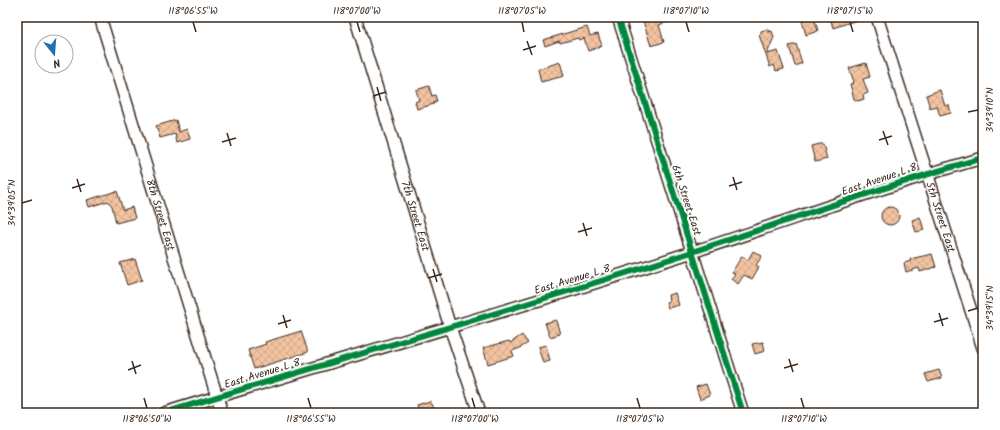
<svg xmlns="http://www.w3.org/2000/svg" width="1000" height="430" viewBox="0 0 1000 430" font-family="Kalam,sans-serif">
  <defs>
    <pattern id="building-cross-hatch" width="8" height="8" patternUnits="userSpaceOnUse"><rect width="8" height="8" fill="#f2c3a1"/><path d="M0 0l8 8M0 8l8-8" fill="none" stroke="#d0a88a"/></pattern>
  </defs>
  <rect width="100%" height="100%" fill="#fff"/>
  <filter id="ink" filterUnits="userSpaceOnUse"><feTurbulence type="fractalNoise" baseFrequency=".025" numOctaves="2"/><feDisplacementMap in="SourceGraphic" scale="8" xChannelSelector="R" yChannelSelector="G"/><feConvolveMatrix kernelMatrix="1 2 1 2 8 2 1 2 1" color-interpolation-filters="sRGB"/></filter>
  <g filter="url(#ink)">
    <!-- building -->
    <path fill="url(#building-cross-hatch)" stroke="#3b2a1e" d="M654,17h24v1l-19,7 5,17 -13,4 -8,-25z
      M801,17h13l4,14 -12,4z
      M830,17h33v1l-30,10z
      M587,27l3,9 8,-2 4,12 -14,5 -4,-13 -5,2 -1,-2 -18,5 -1,-2 -14,5 -2,-6z
      M768,29l1,3 3,-1 2,6 -7,17 11,-3 6,18 -8,2 -2,-6 -4,2 -11,-32 2,-1v-3z
      M796,44l6,19 -7,3 -6,-20z
      M560,62l4,14 -23,6 -3,-13z
      M866,63l4,14 -7,2 5,14 -5,2 1,4 -6,2 -4,-2 -4,-15 3,-1 1,-1 -5,-14z
      M429,86l3,10 3,-1 2,6 -3,1v2l-17,5 -2,-7 4,-2 -3,-10z
      M940,90l5,16 4,-1 2,8 -11,3 -3,-10 -7,2 -4,-13z
      M176,120l3,12 8,-3 3,10 -13,4 -2,-9 -15,4 -4,-12z
      M819,144h4l4,15 -12,3 -4,-16z
      M117,191l6,19 9,-3 3,11 -19,5 -4,-17 -4,-5 -19,6 -2,-7z
      M881 216a9 9 0 1 1 18 0a9 9 0 1 1-18 0Z
      M920,217l4,13 -8,2 -4,-12z
      M753,251l9,5 -6,9 3,2 -7,12 -8,-4 -6,9 -7,-5 4,-5 -3,-2 10,-16 6,4z
      M932,254l4,13 -16,5 -1,-4 -13,4 -2,-9 7,-2 -1,-2z
      M135,259l7,21 -15,5 -7,-22z
      M675,293l4,12 -11,3 -2,-6 3,-1 -1,-6z
      M556,320l4,14 -10,3 -5,-14z
      M301,331l7,21 -54,17 -6,-19 18,-6 -1,-2z
      M522,335l6,8 -8,5 -8,3 2,5 -26,8 -5,-16 26,-7 1,2z
      M763,342l2,9 -10,3 -3,-10z
      M546,345l4,16 -7,2 -5,-16z
      M939,370l3,8 -14,4 -3,-8z
      M706,384l4,11 -10,4 -4,-12z
      M430,401l1,2h1l4,10h-16l-3,-8z"/>
    <g fill="none" stroke-linecap="round" stroke-linejoin="round">
      <defs>
        <g id="minor">
          <path id="s1" d="M100,17l122,396"/>
          <path id="s2" d="M355,17l95,310 29,86"/>
          <path d="M618,17l125,396"/>
          <path id="s3" d="M877,17l106,331"/>
          <path d="M164,413c176,-54 353,-104 528,-161 97,-31 193,-67 291,-94"/>
        </g>
      </defs>
      <!-- minor casing -->
      <use href="#minor" stroke="#3b2a1e" stroke-width="14"/>
      <!-- minor -->
      <use href="#minor" stroke="#fff" stroke-width="11"/>
      <defs>
        <path id="cycleway" d="M618,17l125,396
          M164,413c176,-54 353,-104 528,-161 97,-31 193,-67 291,-94"/>
      </defs>
      <!-- cycleway casing -->
      <use href="#cycleway" stroke="#fff" stroke-width="8"/>
      <!-- cycleway -->
      <use href="#cycleway" stroke="#00873e" stroke-width="6"/>
    </g>
  </g>
  <!-- ticks -->
  <path fill="none" stroke="#3b2a1e" stroke-width="1.5" d="M193,22l3,10M357,22l3,10M522,22l2,10M686,22l3,10M850,22l3,10M527,41l5,14M523,50l13,-4M377,87l4,14M373,96l13,-4M968,112l10,-2M883,131l5,14M227,133l4,13M879,140l13,-4M222,142l14,-4M733,177l4,13M77,179l4,13M729,186l13,-4M72,188l13,-4M22,203l10,-3M583,223l4,13M578,232l14,-4M433,269l4,13M428,278l14,-4M968,311l10,-3M939,313l4,13M283,315l4,13M934,322l14,-4M278,324l13,-4M789,359l4,13M132,361l4,13M784,368l14,-4M128,370l13,-5M144,398l3,10M308,398l3,10M472,398l3,10M637,398l3,10M801,398l3,10"/>
  <g text-anchor="middle" stroke-width="4" stroke-linejoin="round" paint-order="stroke">
    <!-- street labels -->
    <g font-size="11" fill="#3b2a1e" stroke="#fff">
      <text transform="translate(879 179) rotate(-19)" y="4">East Avenue L 8</text>
      <text transform="translate(687 200) rotate(72)" y="4">6th Street East</text>
      <text dy="4" stroke="none"><textPath href="#s1" startOffset="207">8th Street East</textPath></text>
      <text dy="4" stroke="none"><textPath href="#s2" startOffset="208">7th Street East</textPath></text>
      <text dy="4" stroke="none"><textPath href="#s3" startOffset="210">5th Street East</textPath></text>
      <text transform="translate(572 279) rotate(-17)" y="4">East Avenue L 8</text>
      <text transform="translate(262 373) rotate(-17)" y="4">East Avenue L 8</text>
    </g>
  </g>
  <!-- margin -->
  <rect width="1000" height="430" fill="none" stroke="#fff" stroke-width="44"/>
  <!-- north arrow -->
  <g transform="translate(54 54) rotate(163)"><circle r="19" fill="#ffffff" stroke="#b1aaa5"/>
  <path d="M0-3L7 15L0 10L-7 15Z" fill="#1f6fb2"/>
  <text y="-6" font-size="11" font-weight="bold" text-anchor="middle" fill="#3b2a1e">N</text>
  </g>
  <rect x="22" y="22" width="956" height="386" fill="none" stroke="#3b2a1e" stroke-width="1.5"/>
  <g font-size="10" text-anchor="middle" fill="#3b2a1e">
    <text x="193" y="14">118°06'55"W</text>
    <text x="357" y="14">118°07'00"W</text>
    <text x="522" y="14">118°07'05"W</text>
    <text x="686" y="14">118°07'10"W</text>
    <text x="850" y="14">118°07'15"W</text>
    <text transform="translate(989 110) rotate(-90)" y="4">34°39'10"N</text>
    <text transform="translate(11 203) rotate(-90)" y="4">34°39'05"N</text>
    <text transform="translate(989 308) rotate(-90)" y="4">34°39'15"N</text>
    <text x="147" y="422">118°06'50"W</text>
    <text x="311" y="422">118°06'55"W</text>
    <text x="475" y="422">118°07'00"W</text>
    <text x="640" y="422">118°07'05"W</text>
    <text x="804" y="422">118°07'10"W</text>
  </g>
</svg>
